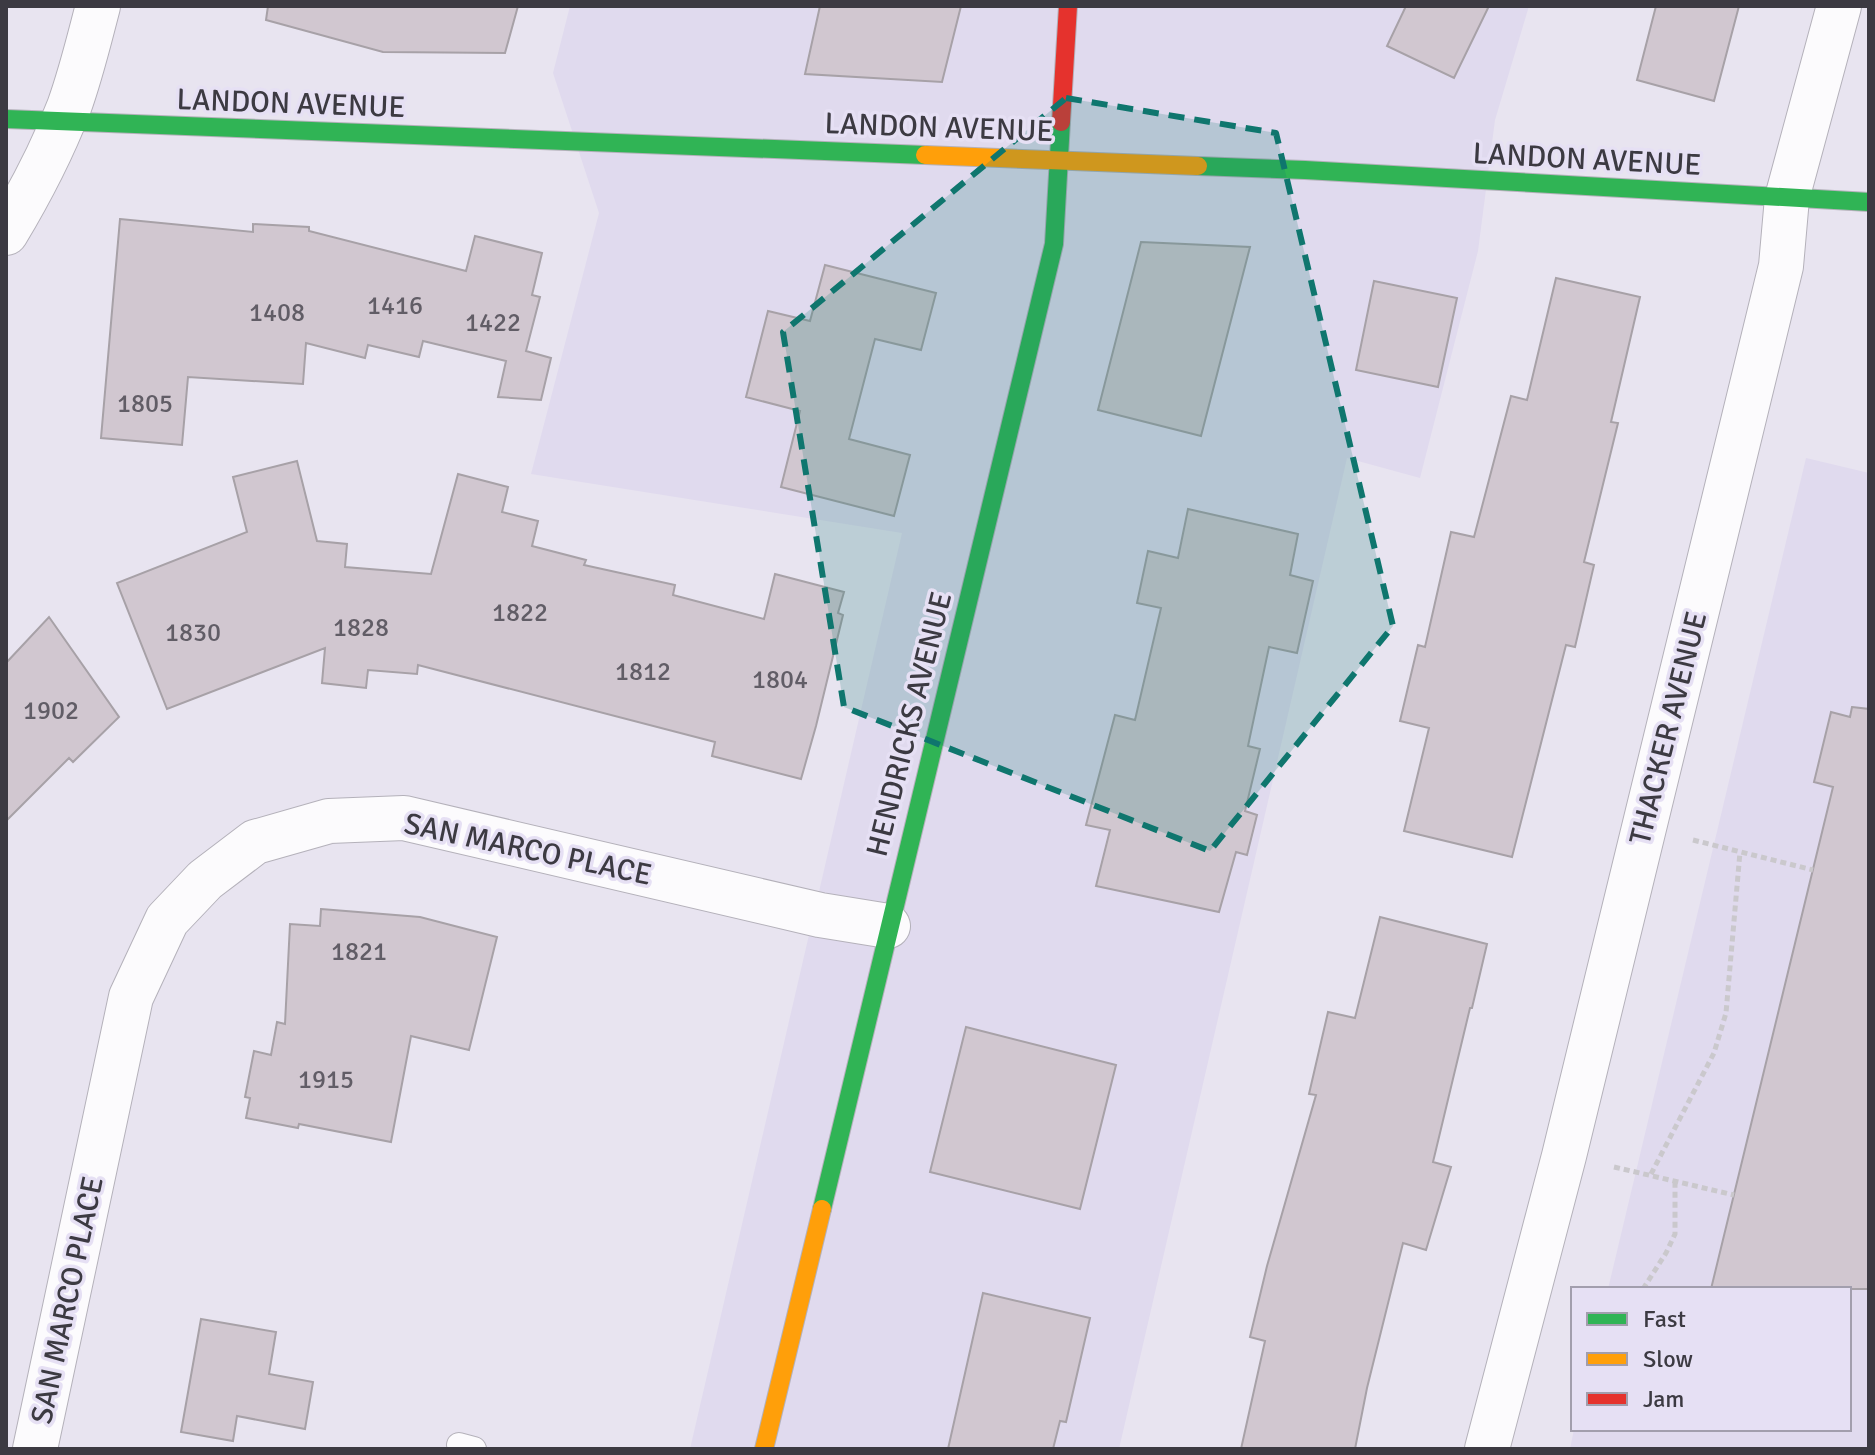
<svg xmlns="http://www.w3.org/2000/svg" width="1875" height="1455" viewBox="0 0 1875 1455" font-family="Signika,sans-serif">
  <rect width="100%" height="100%" fill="#e8e4f0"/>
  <!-- built -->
  <path fill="#e0daee" d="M570,6h959l-34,114 -17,131 -58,227 -73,-20 -228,991h-429l212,-916 -371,-59 68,-261 -46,-140z
    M1806,458l63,15v976h-299l4,-20h275v-140h-241z"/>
  <!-- building -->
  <path fill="#d1c7d0" stroke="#a7a1a7" stroke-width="2" d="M268,6h250l-13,47 -122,-1 -117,-32z
    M820,6h141l-19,76 -137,-8z
    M1406,6h83l-35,72 -67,-32z
    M1656,6h83l-25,95 -77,-21z
    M120,219l133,13v-8l56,3v4l157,40 9,-35 67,17 -10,42 8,2 -14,54 25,7 -10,42 -43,-3 8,-36 -83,-20 -4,16 -51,-12 -3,13 -59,-15 -3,41 -115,-7 -6,68 -81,-7z
    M1141,242l109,5 -49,189 -103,-26z
    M825,265l111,28 -15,57 -46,-11 -26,100 61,16 -16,61 -113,-29 19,-76 -54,-14 22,-86 42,10z
    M1556,278l84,19 -29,125 7,1 -34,139 10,3 -19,82 -9,-2 -54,212 -108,-26 25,-103 -29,-7 18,-76 7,2 26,-115 23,5 37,-141 16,4z
    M1374,281l83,17 -19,89 -82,-17z
    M297,461l20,80 30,3 -2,23 86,7 27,-100 50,13 -6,25 36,9 -6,25 54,14 -2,5 91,20 -2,10 91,24 11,-45 69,18 -6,21 5,2 -27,111 -15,53 -89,-23 3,-14 -297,-77 -1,9 -49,-4 -2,18 -44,-5 3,-35 -158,61 -50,-126 130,-51 -14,-55z
    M1188,509l110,25 -8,41 23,6 -16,72 -28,-6 -21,99 12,3 -15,62 12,4 -10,40 -11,-3 -17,60 -123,-26 14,-56 -24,-5 29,-110 20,5 26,-112 -24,-5 11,-52 30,7z
    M49,617l70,100 -46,45 -4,-4 -63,63v-158z
    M1852,707l17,2v580h-158l122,-502 -19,-5 17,-70 19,5z
    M321,909l99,8 77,20 -28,113 -58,-14 -20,106 -92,-18 -1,4 -52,-10 4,-20 -5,-1 9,-46 17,4 6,-33 8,2 5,-100 30,2z
    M1380,917l107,27 -15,64h-2l-37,154 18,5 -25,83 -23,-7 -36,145 -12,61h-114l24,-108 -15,-4 17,-71 49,-171 -7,-1 19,-82 27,6z
    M966,1027l150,38 -36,144 -150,-37z
    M983,1293l107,25 -24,104 -6,-1 -7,28h-105z
    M201,1319l75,13 -7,42 44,8 -8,47 -68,-13 -4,25 -52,-9z"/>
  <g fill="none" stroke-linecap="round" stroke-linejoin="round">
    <defs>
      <path id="lane" d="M459,1445l15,4"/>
      <path id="street" d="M6,233c24,-40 46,-82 63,-126 12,-33 20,-67 29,-101
        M35,1449l96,-452 36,-77 38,-40 50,-38 74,-21 75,-3 416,97 68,11
        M1487,1449l77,-293 217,-890 6,-68 52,-192"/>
      <path id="fast" d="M6,119l919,36
        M1198,166l107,4 564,32
        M822,1209l232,-965 7,-122"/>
      <path id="slow" d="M925,155l273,11
        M764,1449l58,-240"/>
      <path id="jam" d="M1061,122l7,-116"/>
    </defs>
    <!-- lane casing -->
    <use href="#lane" stroke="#b4b1ba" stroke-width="26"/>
    <!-- street casing -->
    <use href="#street" stroke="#b4b1ba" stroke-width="46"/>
    <!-- fast casing -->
    <use href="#fast" stroke="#b4b1ba" stroke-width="20"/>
    <!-- slow casing -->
    <use href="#slow" stroke="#b4b1ba" stroke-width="20"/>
    <!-- jam casing -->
    <use href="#jam" stroke="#b4b1ba" stroke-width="20"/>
    <!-- path -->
    <path stroke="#cac8cc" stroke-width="5" stroke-dasharray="6 4" stroke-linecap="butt" d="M1693,840l120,30
      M1614,1167l120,28
      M1651,1174l63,-121 12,-40 14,-161
      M1643,1289l23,-36 9,-19v-54"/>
    <!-- lane -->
    <use href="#lane" stroke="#fcfbfd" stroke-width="24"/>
    <!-- street -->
    <use href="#street" stroke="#fcfbfd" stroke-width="44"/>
    <!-- fast -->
    <use href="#fast" stroke="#30b455" stroke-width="18"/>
    <!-- slow -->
    <use href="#slow" stroke="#ff9f0a" stroke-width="18"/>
    <!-- jam -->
    <use href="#jam" stroke="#e5322d" stroke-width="18"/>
  </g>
  <!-- marked area -->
  <path fill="#0f766e" fill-opacity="0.2" stroke="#0f766e" stroke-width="6" stroke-dasharray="16 10" stroke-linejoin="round" d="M1066,98l210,35 117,493 -183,225 -366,-144 -61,-375z"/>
  <g text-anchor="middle" stroke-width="7" stroke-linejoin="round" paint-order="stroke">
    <!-- number labels -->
    <g font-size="26" fill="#615d66">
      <text x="395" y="314">1416</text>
      <text x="277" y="321">1408</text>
      <text x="493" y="331">1422</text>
      <text x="145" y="412">1805</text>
      <text x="520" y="621">1822</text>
      <text x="361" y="636">1828</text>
      <text x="193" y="641">1830</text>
      <text x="643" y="680">1812</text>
      <text x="780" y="688">1804</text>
      <text x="51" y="719">1902</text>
      <text x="359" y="960">1821</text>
      <text x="326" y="1088">1915</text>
    </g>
    <!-- street labels -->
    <g font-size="30" fill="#3c3a42" stroke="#e6e0f4">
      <text transform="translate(291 103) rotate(2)" y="10">LANDON AVENUE</text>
      <text transform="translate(939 127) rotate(2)" y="10">LANDON AVENUE</text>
      <text transform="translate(1587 159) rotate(3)" y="10">LANDON AVENUE</text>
      <text transform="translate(909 724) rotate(-76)" y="10">HENDRICKS AVENUE</text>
      <text transform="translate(1668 728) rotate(-76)" y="10">THACKER AVENUE</text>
      <text transform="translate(528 849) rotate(12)" y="10">SAN MARCO PLACE</text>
      <text transform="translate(67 1300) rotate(-78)" y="10">SAN MARCO PLACE</text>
    </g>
  </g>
  <!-- border -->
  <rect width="1875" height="1455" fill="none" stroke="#3c3a42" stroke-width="16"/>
  <!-- legend -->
  <rect x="1571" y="1287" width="280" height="144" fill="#e6e0f4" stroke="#a29ead" stroke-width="2"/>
  <rect x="1587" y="1313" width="40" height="12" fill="#30b455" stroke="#a29ead" stroke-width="2"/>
  <text x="1643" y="1327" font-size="24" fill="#3c3a42">Fast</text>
  <rect x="1587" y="1353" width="40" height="12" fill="#ff9f0a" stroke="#a29ead" stroke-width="2"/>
  <text x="1643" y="1367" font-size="24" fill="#3c3a42">Slow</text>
  <rect x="1587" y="1393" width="40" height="12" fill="#e5322d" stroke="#a29ead" stroke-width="2"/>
  <text x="1643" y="1407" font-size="24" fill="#3c3a42">Jam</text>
</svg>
